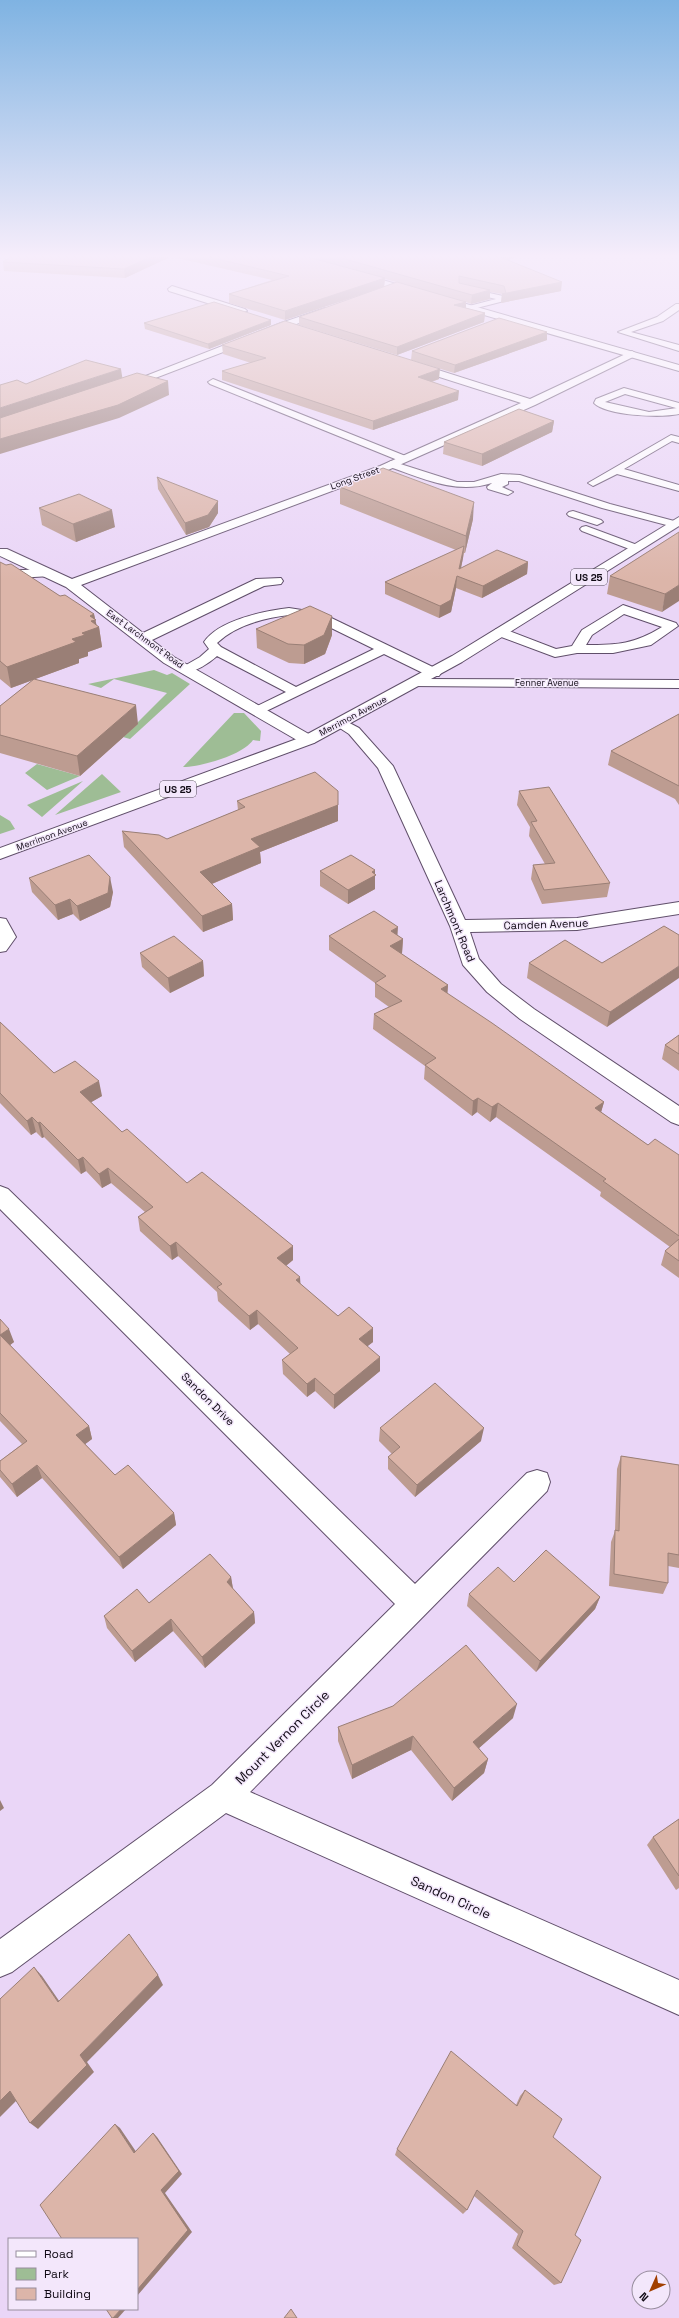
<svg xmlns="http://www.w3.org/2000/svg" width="679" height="2318" viewBox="0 0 679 2318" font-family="'Space Grotesk',sans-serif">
  <rect width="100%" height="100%" fill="#ead6f7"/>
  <!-- green -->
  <path fill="#9ebd95" d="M154,670l13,5 5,-2 18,11 -60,55 -7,-2 44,-44 -53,-14 -13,9 -13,-4z
    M234,713h10l17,18 -1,10 -7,-1c-10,15 -52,27 -70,27z
    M37,764l43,12 -33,14 -22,-17z
    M102,774l19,18 -66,23z
    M83,781l-41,36 -15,-12z
    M0,815l10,6 5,8 -15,5z"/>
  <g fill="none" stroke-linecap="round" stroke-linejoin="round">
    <defs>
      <path id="lane" d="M462,287l41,9 1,5 -35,9v-4l27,-7 -34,-8z
        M676,304h3v6l-16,11 -32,11 48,13v6l-61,-19 39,-15z
        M213,379l195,78 1,2 -5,3 -4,-1 -190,-77 -2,-2z
        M624,388l55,15v11c-18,4 -72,2 -85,-11l2,-4zM625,394l51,14h1l-28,4 -44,-10z
        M671,435l8,2v6l-7,-2 -48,28 55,16v6l-62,-17 -24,12 -5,-3z
        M391,461l66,21h17l27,-8 19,1 90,29 68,18 1,3 -5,2 -72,-19 -83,-27h-11v3l-6,3 11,5 -5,3 -20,-6 -1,-2 5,-4c-37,12 -69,-5 -105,-17l-1,-2z
        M573,511l28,9 2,2 -6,3 -28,-9 -2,-2 2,-2z
        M586,526l54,20 2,2 -6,3 -4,-1 -50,-19 -2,-2 2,-2z
        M47,569l4,1 2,3 -2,3 -51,3v-8z
        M623,605l53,18 2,3 -27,19 -38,8h-36l-22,4 -59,-22 -2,-3 2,-3h8l52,20 16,-3 10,-16zM624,614l38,13c-28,17 -44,18 -76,18l6,-10z
        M289,608l32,5 118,57 2,3 -2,3h-10l-45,-22 -126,61 -7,-4 2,-3 33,-16 -69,-36c-9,8 -19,14 -31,17l-7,-4 21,-12 9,-8 -5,-7c15,-22 60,-31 85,-34zM289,615l24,4 61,30 -78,38 -75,-40 -4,-4c19,-18 47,-25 72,-28z
        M0,918l6,1 10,18 -10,14 -6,1z"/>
      <path id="street" d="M172,286l73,23 2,2 -8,2 -70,-22 -1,-2z
        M325,308l8,2 -209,80 -4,1 -5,-3 166,-65z
        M632,351l5,3 -2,2 -100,49 -147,65 -307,115 62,48 113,-54 25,-1 2,3 -2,3 -17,2 -112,54 22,17 140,80 2,3 -2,3h-12l-138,-80 -98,-76 -66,-31v-7h7l65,30 308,-113 141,-63 -113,-36v-4h8l114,36z
        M416,679l263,1v8l-268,-2 -2,-3 2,-3z
        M340,718l19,10 34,38 72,154 112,-2 102,-16v12l-102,16 -107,2 9,27 22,25 33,25 145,97v19l-8,-3 -151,-103 -33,-27 -24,-27 -13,-39 -72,-158 -29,-34 -17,-11 3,-3z
        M0,1186l8,3 407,395 112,-111 10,-3 10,3 3,9 -3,9 -297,301 429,188v35l-453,-202 -214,159 -12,5v-38l212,-154 183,-181 -395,-395z"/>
      <path id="secondary" d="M352,273h6l321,92v6l-327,-94z"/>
      <path id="primary" d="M679,517v9l-217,136 -148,81 -314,116v-11l302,-111 150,-81z"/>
    </defs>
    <!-- lane casing -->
    <use href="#lane" stroke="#604f6a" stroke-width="2"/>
    <!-- street casing -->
    <use href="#street" stroke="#604f6a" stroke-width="2"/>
    <!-- secondary casing -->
    <use href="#secondary" stroke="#604f6a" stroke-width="2"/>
    <!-- primary casing -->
    <use href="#primary" stroke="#604f6a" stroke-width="2"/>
    <!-- lane -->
    <use href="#lane" fill="#fff" fill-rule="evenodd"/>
    <!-- street -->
    <use href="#street" fill="#fff" fill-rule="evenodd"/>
    <!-- secondary -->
    <use href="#secondary" fill="#fff" fill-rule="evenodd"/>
    <!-- primary -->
    <use href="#primary" fill="#fff" fill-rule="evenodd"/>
  </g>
  <!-- wall -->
  <path fill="#bd9c91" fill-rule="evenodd" d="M10,257h160l-45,21 -121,-7 -1,-9z
    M173,257h136l7,2v-2h201l-9,3 53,31 -60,12 1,-9 -12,-2v7l-19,5 -5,-2v6l19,5 -1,9 -87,33 -98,-30v-8l70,-25 -84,28 -56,-17v-9l43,-14zM385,279l11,3 -12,5z
    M144,323l127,2 -62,24 -64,-20z
    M547,332v8l-93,33 -43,-13 1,-9z
    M222,345l217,34 -7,3 26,18 -85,30 -151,-50v-9l29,-8 -28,-9z
    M554,421l-2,11 -70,34 -39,-12 1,-12z
    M157,477l61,36 -9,14 -23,8 -28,-46z
    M340,487l133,32 -8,34h-1l-3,15 67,-6 -1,12 -45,24 -26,-10 -5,24 -12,6 -54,-24v-12l71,-32 -116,-46z
    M39,508l76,19 -39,15 -34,-17z
    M679,532l-17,80 -55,-18 3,-18z
    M0,562l60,34 34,18 2,11 3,2 3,20 -14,5v4l-9,3v4l-44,16 103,45 -58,52 -80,-23v-47l33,-26 -22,8 -11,-9z
    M332,616v19l-7,19 -21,10 -15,-1 -32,-15 -1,-19z
    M679,714v91l-4,-6 -67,-34 3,-14z
    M338,791v30l-78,31 1,11 -49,21 20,20 1,16 -30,12 -79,-85 -2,-16 45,8 71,-29 -1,-9z
    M519,791l91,92 -3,14 -65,7 -11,-25 2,-14 12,-1 -16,-28 1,-9 -13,-22z
    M375,870v19l-27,15 -28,-18v-15z
    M29,878l84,14 -3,15 -30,14 -7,-7 -15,6 -26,-28z
    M397,935l6,4 -1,14 -1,1 47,31 -1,9 157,108 -3,10 47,33 31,10v123l-18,-13 4,-14 5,-4 -70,-51 1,-4 -105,-75 -6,5 -13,-10 -5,4 -48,-37 1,-13 -52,-37 1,-15 15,-7 -14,-10v-14l-46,-33v-14z
    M679,935l-72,92 -80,-49 2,-15h73z
    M140,953l63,8 1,15 -34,17 -28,-26z
    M0,1022l54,51 48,23 -11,6 31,30 65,51 106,77 -7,6 14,18 38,32 35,26 -6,4 13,25 -46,38 -19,-18 -8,6 -24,-23 -1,-14 8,-6 -32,-30 -8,6 -32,-29 -1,-9 -39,-36 -6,4 -32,-29 -2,-14 7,-5 -34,-29 -9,5 -16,-17 -5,3 -37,-37 -2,1 -6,-6 -5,3 -31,-32z
    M679,1035v36l-17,-12 3,-14z
    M0,1319l14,23 -4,3 79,81 3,13 -7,5 30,31 59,38 2,12 -53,44 -81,-91 -25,19 -17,-20v-16l22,-17 -22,-23z
    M380,1428l101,13 -66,56 -27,-28v-12l4,-3 -13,-13z
    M621,1456l58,9v103l-11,-2v17l-5,11 -54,-8 2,-44 4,-11 2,-62z
    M231,1577l2,12 21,23 1,11 -50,45 -32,-37 -38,31 -28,-34 -3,-12z
    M514,1582l86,15 -5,12 -59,63 -69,-66 2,-12z
    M513,1718l-34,30 9,11 -4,14 -32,28 -41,-51 -59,29 -14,-38v-14z
    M679,1819v69l-3,2 -29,-45 6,-8z
    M525,2090l28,47 22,98 -14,48 -7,2 -42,-37 6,-14 -44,-38 -7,14 -4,4 -68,-59 2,-6 119,-44 4,-9z"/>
  <!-- shaded-wall -->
  <path fill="#9a7f76" d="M150,257h20l-45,21 -1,-9z
    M496,257h21l-21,7z
    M385,278l-1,9 -99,33v-9z
    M562,282l-1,9 -60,12 1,-9z
    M490,290v9l-19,5 1,-9z
    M466,302v8l-12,-5z
    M485,313l-1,9 -87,33v-8z
    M271,320v5l-62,24 -1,-5z
    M547,332v8l-93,33 1,-8z
    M121,369l2,13 -123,40v-14z
    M440,369l-1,10 -21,7v-9z
    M168,381l1,14 -50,23 -119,36v-15z
    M459,391l-1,9 -85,30v-9z
    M554,421l-2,11 -70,34v-12z
    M218,501v12l-9,14 -23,8 -1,-12z
    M474,502l-1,17 -8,34 1,-17z
    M112,510l3,17 -39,15 -3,-18z
    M464,546l-1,12 -4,19v-8z
    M528,562l-1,12 -45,24 1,-12z
    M457,576l-1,12 -5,24 -12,6 1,-12z
    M679,585v16l-17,11 3,-18z
    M94,614l3,13h2l3,20 -14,5v4l-9,3v4l-68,25 -4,-21 65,-28 10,-6 8,-17z
    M332,616v19l-7,19 -21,10v-19z
    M136,705l2,19 -58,52 -3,-20z
    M338,805v16l-78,31 1,11 -59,25 -2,-16 51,-33z
    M375,870v19l-27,15v-14z
    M110,877l3,15 -3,15 -30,14 -3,-15z
    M70,899l3,15 -15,6 -3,-15z
    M232,904l1,16 -30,12 -1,-16z
    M398,927l-1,15 -6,-11z
    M403,939l-1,14 -12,8v-15z
    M203,961l1,15 -34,17 -2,-15z
    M679,966v12l-72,49 3,-15z
    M448,985l-1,14 -6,-10z
    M99,1081l3,15 -19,11 -3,-15z
    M478,1098l-1,14 -5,4 1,-15z
    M604,1102l-4,14 -5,-8z
    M498,1103l-2,14 -6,5 2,-15z
    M32,1117l4,15 -5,3 -4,-14z
    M40,1122l4,15 -2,1 -4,-15z
    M83,1157l3,14 -5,3 -3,-14z
    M108,1168l3,15 -9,5 -3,-14z
    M176,1242l2,14 -6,4 -2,-14z
    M293,1246v14l-15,12 -1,-14z
    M300,1277l1,14 -5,-11z
    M257,1310l1,14 -8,6 -1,-14z
    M373,1328v14l-14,11v-14z
    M9,1329l5,13 -9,7 -5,-14z
    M380,1357v14l-46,38v-14z
    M315,1378v13l-8,6v-13z
    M89,1426l3,13 -12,9 -4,-13z
    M484,1428l-3,13 -66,56 2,-12z
    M37,1465l5,13 -25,19 -5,-13z
    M174,1513l2,12 -53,44 -4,-12z
    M231,1577l2,12 -6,-7z
    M600,1597l-5,12 -59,63 4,-11z
    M254,1612l1,11 -50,45 -3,-11z
    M171,1619l2,12 -38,31 -3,-11z
    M517,1704l-4,14 -43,38 3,-14z
    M413,1736l-2,14 -59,29v-14z
    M488,1759l-4,14 -32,28 2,-13z
    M0,1800l4,8 -4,3z
    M34,1967l8,9 24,35 -8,-9z
    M158,1975l5,10 -76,77 7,10 -56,57 -8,-6 50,-68z
    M10,2091l9,7 -19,19v-16z
    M115,2124l5,4 19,28 -5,-3z
    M153,2133l4,4 25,37 -17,19 27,39 -55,64v-6l24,-100z
    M121,2309h5l-8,9h-5z"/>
  <!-- building -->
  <path fill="#dcb5a9" stroke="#9a7f76" d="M10,257h140l-26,12 -121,-7z
    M209,257h99l77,21 -100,33 -56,-17 60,-18z
    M338,257h162l62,25 -60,12 4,-1 -2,-7 -45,-10v7l31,7 -18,5z
    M397,282l69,20 -12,3 31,8 -88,34 -98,-30z
    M214,302l57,18 -63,24 -64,-21z
    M499,318l48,14 -92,33 -43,-14z
    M285,321l155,48 -22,8 41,14 -86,30 -151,-50 44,-13 -44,-13z
    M86,360l35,9 -121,39v-23l17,-5 9,4z
    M137,373l31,8 -50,24 -118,34v-21z
    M519,409l35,12 -72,33 -38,-12z
    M383,468l91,34 -8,34 -126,-49z
    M157,477l61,24 -10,14 -23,8z
    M79,494l33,16 -39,14 -34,-16z
    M679,532v53l-14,9 -55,-18z
    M464,546l-5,23 38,-19 31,12 -45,24 -26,-10 -6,24 -11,6 -55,-24z
    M0,562l6,3 5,-1 49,32 5,-1 29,19 -4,2 6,4 -5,1 8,6 -17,6 3,2 -13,4 4,3 -69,25 -7,-6z
    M310,606l22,10 -8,19 -20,10 -16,-1 -32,-15z
    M34,679l102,26 -59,51 -77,-21v-29z
    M679,714v72l-68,-35z
    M315,772l23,19v14l-87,34 9,8 -60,25 32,32 -30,12 -80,-85 37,4 8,4 78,-32 -8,-6z
    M549,787l61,96 -66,7 -11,-25 22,-2 -24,-41 6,-1 -18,-30z
    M89,855l21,22 -2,16 -31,13 -7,-7 -15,6 -26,-27z
    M351,855l24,15 -3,2 4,3 -28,15 -28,-19z
    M374,911l24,16 -7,4 12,8 -13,7 58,39 -7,4 51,34 112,79 -9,6 53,37 7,-6 24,16v81l-76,-55 3,-2 -108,-76 -6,4 -14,-9 -5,3 -48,-36 11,-7 -62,-44 28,-13 -27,-18 11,-7 -57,-40z
    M664,926l15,9v31l-69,46 -81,-49 36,-23 37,23z
    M174,936l29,25 -35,17 -28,-25z
    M0,1022l54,51 21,-12 24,20 -19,11 42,40 5,-3 60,54 15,-11 91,74 -16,12 23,19 -4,3 42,36 11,-9 24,21 -14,11 21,18 -46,38 -19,-17 -8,6 -25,-24 16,-12 -41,-38 -8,6 -32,-29 5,-3 -46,-42 -6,4 -32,-29 15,-10 -45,-39 -9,6 -16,-17 -5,3 -38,-38 -2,1 -6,-6 -5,4 -27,-28z
    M679,1035v19l-14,-9z
    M679,1239v22l-14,-10z
    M0,1319l9,10 -9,6 89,91 -13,9 39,40 13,-10 46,48 -55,44 -82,-92 -25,19 -12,-14v-9l27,-20 -27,-28z
    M435,1383l49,45 -67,57 -29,-28 12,-10 -20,-19z
    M621,1456l58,9v90l-11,-2v30l-54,-9 1,-44 4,1z
    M546,1550l54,47 -60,64 -71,-67 29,-27 16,15z
    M210,1554l21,23 -4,5 27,30 -52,45 -31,-38 -39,32 -28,-35 33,-27 12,14z
    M466,1645l51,59 -44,38 15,17 -34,29 -41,-52 -61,29 -14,-38 55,-21z
    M679,1819v57l-26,-39z
    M129,1934l29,41 -78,80 7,10 -57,58 -20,-32 -10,10v-102l34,-32 24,35z
    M451,2051l66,55 8,-16 37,29 -9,18 48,40 -26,58 6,5 -20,43 -44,-38 6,-14 -46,-41 -10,20 -70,-61z
    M115,2124l19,29 19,-20 26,38 -18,19 27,40 -51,60v-51h-75l-22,-34z
    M106,2309h15l-8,9h-1z
    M291,2309l6,9h-13z"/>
  <!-- sky -->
  <linearGradient id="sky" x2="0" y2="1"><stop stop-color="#7fb3e2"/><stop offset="0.44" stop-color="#f6edfb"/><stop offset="1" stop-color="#f6edfb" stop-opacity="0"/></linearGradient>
  <rect width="679" height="582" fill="url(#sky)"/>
  <g text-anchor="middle" stroke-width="3" stroke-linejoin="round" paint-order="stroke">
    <!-- far-street labels -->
    <g font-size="9" fill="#0f0913" stroke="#f3e7fb">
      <text transform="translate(355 478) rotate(-20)" y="3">Long Street</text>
      <text transform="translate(145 639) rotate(36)" y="3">East Larchmont Road</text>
      <text x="547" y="686">Fenner Avenue</text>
      <text transform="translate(353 716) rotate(-28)" y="3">Merrimon Avenue</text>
      <text transform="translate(52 835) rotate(-20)" y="3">Merrimon Avenue</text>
    </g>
    <!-- shield labels -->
    <g fill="#f3e7fb" stroke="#534c59" stroke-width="1">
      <rect x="571" y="569" width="36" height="16" rx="3"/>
      <rect x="160" y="781" width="36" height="16" rx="3"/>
    </g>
    <g font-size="10" font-weight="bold" fill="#0f0913">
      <text x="589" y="581">US 25</text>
      <text x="178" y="793">US 25</text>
    </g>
    <!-- street labels -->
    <g font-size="11" fill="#0f0913" stroke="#f3e7fb">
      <text transform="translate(455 921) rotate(67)" y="4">Larchmont Road</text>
      <text transform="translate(546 924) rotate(-2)" y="4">Camden Avenue</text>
      <text transform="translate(208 1399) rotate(45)" y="4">Sandon Drive</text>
    </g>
    <!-- near-street labels -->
    <g font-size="13" fill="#0f0913" stroke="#f3e7fb">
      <text transform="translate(282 1737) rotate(-45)" y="5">Mount Vernon Circle</text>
      <text transform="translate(451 1897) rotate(24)" y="5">Sandon Circle</text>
    </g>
  </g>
  <!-- legend -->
  <rect x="8" y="2238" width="130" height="72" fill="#f3e7fb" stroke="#988e9e"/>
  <rect x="16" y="2251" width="20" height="6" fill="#ffffff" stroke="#988e9e"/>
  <text x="44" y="2258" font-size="12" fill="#0f0913">Road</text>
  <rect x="16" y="2268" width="20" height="12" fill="#9ebd95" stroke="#988e9e"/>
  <text x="44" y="2278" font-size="12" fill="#0f0913">Park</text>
  <rect x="16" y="2288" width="20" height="12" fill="#dcb5a9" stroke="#988e9e"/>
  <text x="44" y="2298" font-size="12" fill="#0f0913">Building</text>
  <!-- north arrow -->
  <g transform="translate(651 2290) rotate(225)"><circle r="19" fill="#f3e7fb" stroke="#988e9e"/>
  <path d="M0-3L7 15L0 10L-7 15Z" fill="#a13f00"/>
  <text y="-6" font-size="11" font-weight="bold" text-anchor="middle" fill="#0f0913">N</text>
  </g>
</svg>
